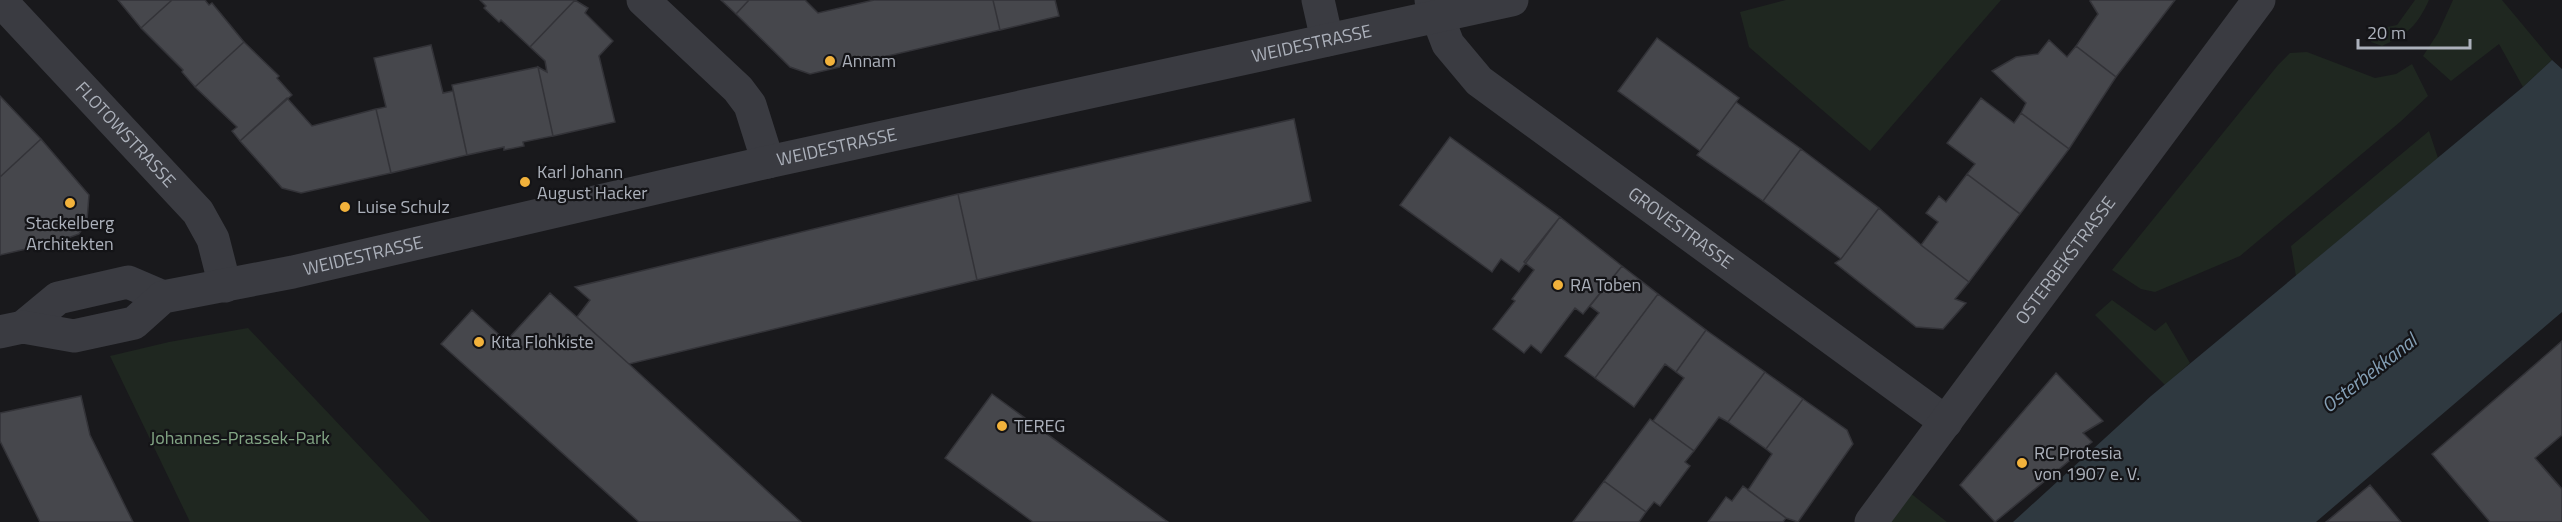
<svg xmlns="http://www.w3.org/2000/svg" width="2562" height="522" viewBox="0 0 2562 522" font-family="'Titillium Web',sans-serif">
  <rect width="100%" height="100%" fill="#19191c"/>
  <!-- green -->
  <path fill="#1f2720" d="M1786,0h215l-131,151 -121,-104 -9,-35z
    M2415,0h14c-12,26 -21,34 -47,46l-11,-4 1,-12 25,-5z
    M2453,0h49l50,60 -29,27 -24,-43 -48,37 -28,-25 15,-23z
    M2307,52l68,26 21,-4 16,-10 16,32 -28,26 -160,134 -85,36 -14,-3 -29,-19 166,-205 12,-12z
    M2429,131l9,27 -142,118 -5,-30z
    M2112,300l43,31 11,-9 24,41 -25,22 -70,-70z
    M248,328l183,194h-241l-80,-166 59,-14z
    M1909,492l38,30h-59z"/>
  <!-- water -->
  <path fill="#2f3940" d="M2552,60l10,9v243l-246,210h-303l138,-126 372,-309z"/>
  <!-- building -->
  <path fill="#46474c" stroke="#333338" stroke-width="1.5" d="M118,0h54l-31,28z
    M172,0h33l4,5 3,-2 32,39 -49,45 -13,-15 1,-2 -42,-42z
    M480,0h95l-45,47 -29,-27 -2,2 -15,-14 2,-2z
    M575,0l13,8 -3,5 28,28 -14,15 16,66 -62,14 -15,-69 9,5 -2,-11 -15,-14z
    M721,0h28l-13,14z
    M749,0h56l13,13 56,-13h119l7,30 -190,44 -20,-7 -54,-53z
    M993,0h62l4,16 -59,14z
    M2092,0h83l-59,77 -40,-31 22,-32 -8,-13z
    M1657,38l82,60 -39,53 -82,-60z
    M2049,40l18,17 9,-11 40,31 -47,72 -48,-36 5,-10 -34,-32 24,-14 22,-3z
    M244,42l35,34 -2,2 15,17 -52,46 -8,-10 5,-4 -42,-40z
    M431,45l12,48 10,-2 14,64 -76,18 -15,-64 10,-2 -12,-49z
    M538,67l15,69 -30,6 1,4 -20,4v-3l-37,8 -15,-70z
    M0,96l41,43 -41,38z
    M287,98l25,28 64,-17 15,64 -90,20 -19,-5 -42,-47z
    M1981,98l33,25 7,-10 48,36 -49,65 -53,-40 8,-10 -28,-21z
    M1736,102l65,47 -38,52 -66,-46z
    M1294,119l17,82 -334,79 -19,-86z
    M1450,137l110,80 -41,55 -18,-13 -9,13 -92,-67z
    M41,139l48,56 -2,26 -8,13 -22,8 -57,13v-78z
    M1801,149l78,59 -38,51 -78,-58z
    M1967,174l53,40 -51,68 -48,-37 17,-23 -12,-9 13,-17 7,6z
    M958,194l19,86 -348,84 -52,-47 13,-17 -15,-13z
    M1879,208l42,37 48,37 -14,17 11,4 -23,26 -27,-2 -81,-64 6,-4z
    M1560,217l62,49 -39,48 -8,-6 -34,45 -10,-8 -7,8 -31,-24 22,-28 -3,-2 22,-29 -10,-8z
    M1622,266l36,28 -63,84 -30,-22 34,-43 -9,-7z
    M550,293l79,71 172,158h-162l-198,-178 31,-34 34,31z
    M1658,294l48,36 -30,42 -11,-8 -31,43 -39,-29z
    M1706,330l59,42 -37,50 -9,-5 -25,34 -41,-30 31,-43 -8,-6z
    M2562,341v94l-27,23 27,31v33h-72l-58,-68z
    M1765,372l38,27 -37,50 -38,-27z
    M2056,373l47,48 -20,12 9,9 -97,80 -35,-37z
    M992,394l176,128h-135l-88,-64z
    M81,396l9,39 43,87h-93l-40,-81v-28z
    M1803,399l44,31 6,14 -55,78 -12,-4 -38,-28 24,-36 -6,-5z
    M1650,419l44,32 -9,11 5,4 -30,40 -6,-4 -8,10 -42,-31z
    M1604,481l42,31 -7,10h-66z
    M2370,485l31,37h-75z
    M1743,486l43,32 -3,4h-75l18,-25 6,4z"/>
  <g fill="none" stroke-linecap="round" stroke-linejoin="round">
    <!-- minor -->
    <g stroke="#3a3b41" stroke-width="33">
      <path id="s1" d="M0,0l198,212 15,27 12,47"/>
      <path d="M643,0l95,89 12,16 18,57"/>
      <path d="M1318,0l9,40"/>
      <path id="s2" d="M1431,0l17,44 31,37 467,341"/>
      <path id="s3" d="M1871,522l388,-522"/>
    </g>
    <!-- tertiary -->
    <g stroke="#3a3b41" stroke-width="33">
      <path d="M23,327l35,-29 70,-16 35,15"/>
      <path id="s4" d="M0,332l23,-5 51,9 60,-13 29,-26 130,-25 475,-110 744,-162"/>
    </g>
  </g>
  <!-- markers -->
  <g fill="#f2b23b" stroke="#141417" stroke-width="2">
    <circle cx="830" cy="61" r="6"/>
    <circle cx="525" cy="182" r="6"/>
    <circle cx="70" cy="203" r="6"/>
    <circle cx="345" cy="207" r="6"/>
    <circle cx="1558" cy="285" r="6"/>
    <circle cx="479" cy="342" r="6"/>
    <circle cx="1002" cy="426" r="6"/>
    <circle cx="2022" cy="463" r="6"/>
  </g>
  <g text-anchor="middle" stroke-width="4.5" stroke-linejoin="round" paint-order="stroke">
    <!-- street labels -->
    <g font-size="18" fill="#acb1bb" stroke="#141417">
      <text dy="6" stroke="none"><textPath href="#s4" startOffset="1352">WEIDESTRASSE</textPath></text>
      <text dy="6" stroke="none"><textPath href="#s1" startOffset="184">FLOTOWSTRASSE</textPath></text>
      <text dy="6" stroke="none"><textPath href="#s4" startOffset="866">WEIDESTRASSE</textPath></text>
      <text dy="6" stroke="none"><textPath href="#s2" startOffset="345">GROVESTRASSE</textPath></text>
      <text dy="6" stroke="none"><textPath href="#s4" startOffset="380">WEIDESTRASSE</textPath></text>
      <text dy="6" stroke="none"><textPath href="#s3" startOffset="326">OSTERBEKSTRASSE</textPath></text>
    </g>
    <!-- poi labels -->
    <g font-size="18" fill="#acb1bb" stroke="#141417" text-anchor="start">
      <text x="842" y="67">Annam</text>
      <text x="537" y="178">Karl Johann<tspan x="537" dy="21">August Hacker</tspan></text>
      <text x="357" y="213">Luise Schulz</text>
      <text x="70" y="229" text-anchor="middle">Stackelberg<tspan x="70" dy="21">Architekten</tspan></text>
      <text x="1570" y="291">RA Toben</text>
      <text x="491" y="348">Kita Flohkiste</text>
      <text x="1014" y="432">TEREG</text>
      <text x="2034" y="459">RC Protesia<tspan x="2034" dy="21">von 1907 e. V.</tspan></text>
    </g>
    <!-- park labels -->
    <g font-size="18" fill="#83a685" stroke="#141417">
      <text x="240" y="444">Johannes-Prassek-Park</text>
    </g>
    <!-- water labels -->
    <g font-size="20" font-style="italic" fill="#849fb5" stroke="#141417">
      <text transform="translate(2369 373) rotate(-38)" y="7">Osterbekkanal</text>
    </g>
  </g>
  <!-- scale -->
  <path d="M2358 39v9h112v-9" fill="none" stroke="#acb1bb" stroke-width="3"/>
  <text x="2367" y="39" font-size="18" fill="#acb1bb" stroke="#141417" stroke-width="4.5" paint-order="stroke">20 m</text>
</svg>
